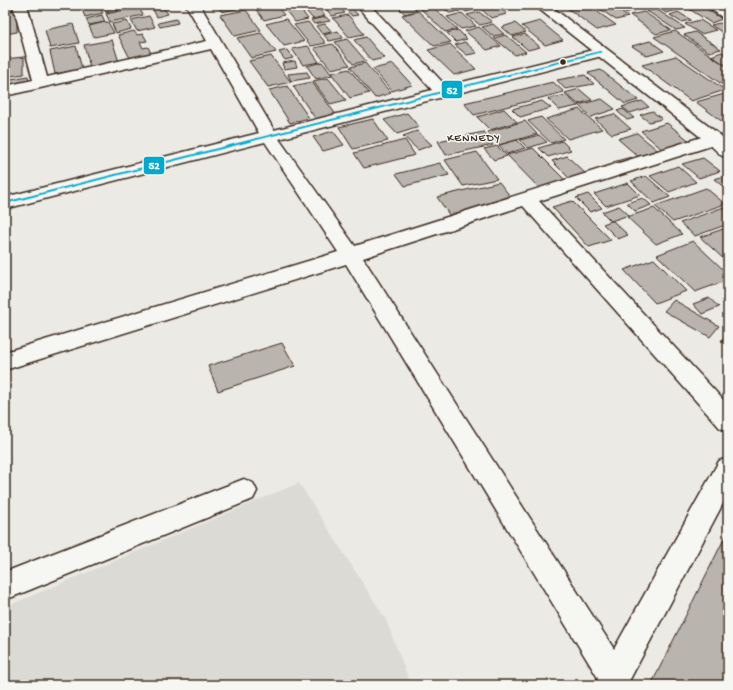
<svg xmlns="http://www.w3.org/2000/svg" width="733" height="690" viewBox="0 0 733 690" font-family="'Gochi Hand',sans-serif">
  <rect width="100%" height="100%" fill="#ebeae5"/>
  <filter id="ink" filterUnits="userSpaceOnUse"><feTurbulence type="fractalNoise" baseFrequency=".025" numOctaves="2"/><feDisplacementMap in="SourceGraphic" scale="8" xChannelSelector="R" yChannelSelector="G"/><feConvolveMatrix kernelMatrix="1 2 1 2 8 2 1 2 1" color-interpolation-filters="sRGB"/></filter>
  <g filter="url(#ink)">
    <!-- built -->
    <path fill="#dcdad4" d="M299,483l86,135 26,67h-406v-78z"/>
    <!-- building -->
    <path fill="#bab4ae" stroke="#3b2a1e" d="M5,5h10v4l-10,2z
      M90,5h9l4,8 -18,4 -4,-10z
      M108,5h8l3,5 -13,3 -3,-7z
      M123,5h16v1l-14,3z
      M162,5l6,9 -11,3 -6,-11z
      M217,5h30l1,1 -26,6z
      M269,5h7l8,10 -20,5 -9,-12z
      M281,5h16l11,14 -13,3z
      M301,5h15l9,11 -12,3z
      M323,5h14l8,8 -13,3z
      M342,5h7l9,10 -6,1z
      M396,5h15l6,6 -12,3z
      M431,5l26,24 -12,3 -26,-25z
      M440,5h13l7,6 -11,2z
      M457,5h16l5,4 -12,3z
      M497,5l10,9 -16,4 -10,-9z
      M563,5h25l28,20 -19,5z
      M594,5h16l18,12 -12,3z
      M614,5h22l5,3 -16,5z
      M641,5h20l-14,4z
      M667,5h13l4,3 -18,5 -8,-6z
      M683,5h17l22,14 -11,4z
      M139,7l4,8 -33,7 -4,-8z
      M656,9l29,19 -9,2 -29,-19z
      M17,10v22l-12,2v-22z
      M246,10l15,20 -26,6 -15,-21z
      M418,11l33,31 -17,4 -32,-31z
      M479,12l13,10 -12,3 -13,-10z
      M644,12l27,18 -15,4 -26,-19z
      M678,12l13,8 -10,2 -11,-7z
      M462,13l14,13 -15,3 -14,-12z
      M102,15l3,7 -16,3 -3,-6z
      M348,15l16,19 -15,3 -16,-19z
      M149,16l6,11 -18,4 -6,-11z
      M326,17l4,4 -16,3 -3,-4z
      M176,19l2,4 -18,4 -2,-4z
      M286,19l18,22 -20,5 -18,-22z
      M700,20l16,10 -15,4 -16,-10z
      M127,21l4,8 -15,4 -4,-9z
      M540,21l23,19 -18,5 -23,-19z
      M105,22h3l6,11 -20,4 -5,-11z
      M308,22l18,21 -15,3 -17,-21z
      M515,23l11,9 -14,4 -10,-9z
      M720,23l8,4v9l-17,-11z
      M73,24l6,19 -29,5 -5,-18z
      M325,24l7,8 -10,2 -6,-8z
      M493,24l11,10 -11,2 -11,-9z
      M479,27l22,19 -14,4 -22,-19z
      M458,30l9,9 -11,3 -9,-9z
      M134,31l3,4 6,-1 4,7 -7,1 3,6 5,-1 4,8 -21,5 -13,-25z
      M338,31l5,7 -14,3 -5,-6z
      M675,31l53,36v19l-2,1 -72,-50z
      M695,32l26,17 -12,3 -25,-17z
      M261,33l15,19 -25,6 -14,-20z
      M525,34l15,13 -12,3 -15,-13z
      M506,35l20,17 -11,3 -21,-17z
      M366,37l18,21 -12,3 -18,-21z
      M347,39l19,22 -13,3 -18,-22z
      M112,40l7,22 -29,5 -6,-22z
      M650,41l14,10 -17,5 -15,-10z
      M465,42l12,11 -10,2 -12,-10z
      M333,44l17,21 -19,4 -17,-21z
      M450,44l26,25 -22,6 -26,-25z
      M76,46l6,23 -27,5 -5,-23z
      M308,46l11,16 -16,3 -11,-16z
      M287,50l6,8 -8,2 -6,-8z
      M722,52l6,4v11l-17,-11z
      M271,56l20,26 -23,5 -19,-26z
      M676,56l49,34 -34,11 -49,-36z
      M24,57v17l-19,3v-18z
      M295,61l2,6 -13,2 -2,-6z
      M322,62l10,13 -16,4 -9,-13z
      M365,63l24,28 2,2 -16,5 -25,-31z
      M393,64l19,21 -20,6 -19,-22z
      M349,69l20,24 -19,5 -19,-25z
      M601,70l37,30 -13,4 -37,-31z
      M307,72l3,6 -19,3 -3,-7z
      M585,75l9,9 -29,5 -8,-9z
      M28,76l1,7 -24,4v-7z
      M328,78l18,22 -16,4 -17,-23z
      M312,82l25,34 -20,5 -24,-35z
      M553,82l11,10 -90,23 -10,-12z
      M287,86l22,32 -19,5 -21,-33z
      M579,89l13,11 -14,4 -13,-11z
      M728,93v33l-32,-24z
      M566,95l12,11 -19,4 -11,-11z
      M602,99l13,10 -24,8 -13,-12z
      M542,101l9,7 -31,9 -8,-8z
      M642,101l7,6 -19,6 -8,-6z
      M504,109l13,13 -27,8 -13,-13z
      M579,109l23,20 -34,10 -22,-20z
      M623,109l11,9 -7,2 -10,-9z
      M652,111l10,8 -13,3 -9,-7z
      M407,113l12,14 -22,7 -13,-14z
      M614,114l17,15 -19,5 -17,-15z
      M541,117l23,22 -13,4 -23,-22z
      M373,119l15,22 -35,8 -14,-22z
      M525,121l12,13 -38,11 -12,-13z
      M667,123l24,19 -27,9 -23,-20z
      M333,131l11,14 -21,6 -10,-14z
      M417,131l15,14 -14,5 -15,-14z
      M484,132l9,13 -47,10 -8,-14z
      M637,133l24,20 -20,6 -23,-20z
      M539,135l8,7 -19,6 -8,-8z
      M405,140l10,15 -51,13 -10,-15z
      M517,140l8,8 -18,6 -8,-9z
      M562,141l9,9 -23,7 -9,-9z
      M497,146l10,10 -13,4 -10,-11z
      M533,148l33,33 -26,8 -33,-34z
      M477,152l20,27 -34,7 -18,-26z
      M567,156l21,20 -16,5 -20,-20z
      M631,157l6,5 -18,6 -6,-6z
      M703,158l17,13 -21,7 -17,-14z
      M440,163l9,12 -44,11 -9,-12z
      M678,166l18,16 -27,10 -19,-16z
      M728,175v15h-1l-13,-11z
      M646,176l24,21 -16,6 -23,-22z
      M499,182l14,18 -63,16 -13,-19z
      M628,183l12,12 -34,11 -12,-12z
      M706,188l19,16 -52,18 -18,-16z
      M588,194l14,14 -12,4 -14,-14z
      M643,198l8,7 -16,6 -8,-8z
      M572,201l39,39 -22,7 -37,-40z
      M619,206l10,9 -18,6 -9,-9z
      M724,207l4,3v14l-33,12 -15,-13z
      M654,208l28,26 -26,10 -29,-27z
      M611,221h2l15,14 -10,4 -15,-15z
      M723,229l5,4v30l-28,-26z
      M693,241l35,33v6l-33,12 -38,-37z
      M654,259l32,32 -31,12 -31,-33z
      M709,298l10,9 -17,7 -9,-10z
      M674,300l45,26 -9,11 -46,-26z
      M728,331v13l-7,-3z
      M282,343l13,23 -77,25 -10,-25z
      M728,531v154h-77z"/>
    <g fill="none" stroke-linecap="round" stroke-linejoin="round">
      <defs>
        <path id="minor" d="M13,5h14l20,72 160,-36 -21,-36h14l74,125 158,-40 -76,-85h14l76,81 155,-38 5,1 2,3 -2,3 -327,84 76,107 353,-111 6,-1 6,1 2,4 -2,4 -181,58 189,204v26l-8,-3 -197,-222 -160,52 251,391 105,-188 9,-3v36l-101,191h-32l3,-7 -252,-414 -341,106v-18l333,-100 -73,-110 -260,67v-12l254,-64 -48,-84 -206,47v-10l28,-6z
          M706,5h16l6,4v10l-5,-1z
          M244,479l9,4 4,8 -4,8 -248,101v-28z"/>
        <path id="tertiary" d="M534,5h15l171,130 8,8v14l-6,-1 -14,-13z"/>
      </defs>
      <!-- minor casing -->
      <use href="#minor" stroke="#3b2a1e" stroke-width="3"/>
      <!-- tertiary casing -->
      <use href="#tertiary" stroke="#3b2a1e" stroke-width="3"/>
      <!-- minor -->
      <use href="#minor" fill="#f6f6f2" fill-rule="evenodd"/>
      <!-- tertiary -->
      <use href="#tertiary" fill="#f6f6f2" fill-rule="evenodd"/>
      <defs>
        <path id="bus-1" d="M600,51l3,1 -598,152v-2z"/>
      </defs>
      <!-- bus-1 casing -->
      <use href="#bus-1" stroke="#f6f6f2" stroke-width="3"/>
      <!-- bus-1 -->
      <use href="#bus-1" fill="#00a9ce" fill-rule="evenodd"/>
    </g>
  </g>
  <!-- markers -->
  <circle fill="#3b2a1e" stroke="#f6f6f2" stroke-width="1.5" cx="563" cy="62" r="3.5"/>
  <g text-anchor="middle" stroke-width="3" stroke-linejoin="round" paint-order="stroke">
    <!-- far-neighbourhood labels -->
    <g font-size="11" letter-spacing="1" fill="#3b2a1e" stroke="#f6f6f2">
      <text x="474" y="141">KENNEDY</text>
    </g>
  </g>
  <g stroke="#f6f6f2" stroke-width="1.5">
    <rect x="441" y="80" width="22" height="19" rx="4" fill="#00a9ce"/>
    <rect x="143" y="156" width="22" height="19" rx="4" fill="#00a9ce"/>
  </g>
  <g font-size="11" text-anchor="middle" font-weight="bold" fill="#fff">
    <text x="452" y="94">52</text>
    <text x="154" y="169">52</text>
  </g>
  <!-- margin -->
  <rect width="733" height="690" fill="none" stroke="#f6f6f2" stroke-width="20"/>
  <rect x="10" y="10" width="713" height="670" fill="none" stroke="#3b2a1e" stroke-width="1.5" filter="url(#ink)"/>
</svg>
